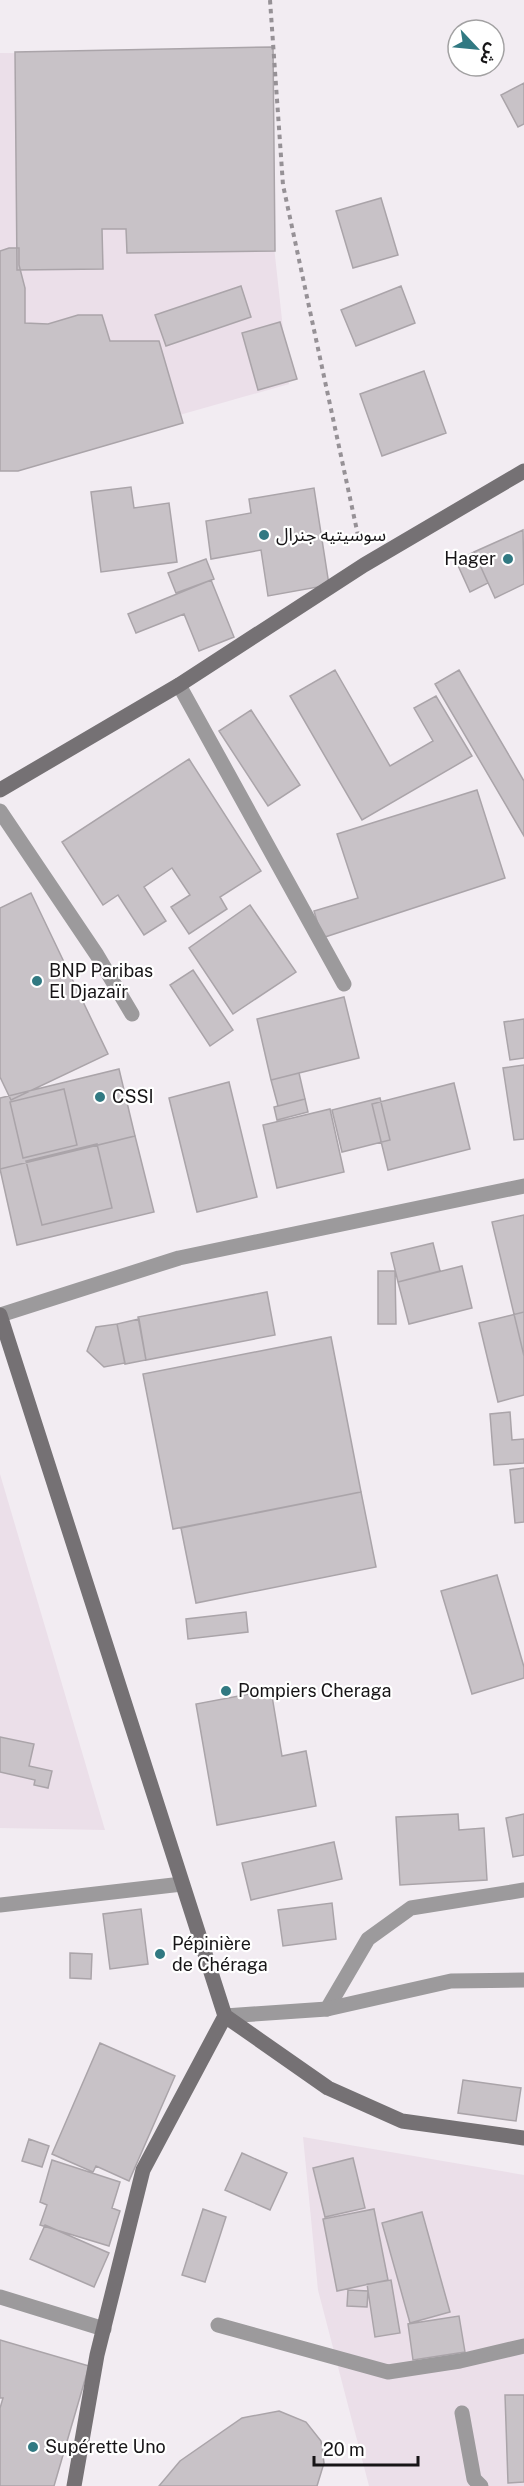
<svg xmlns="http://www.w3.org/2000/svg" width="524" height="2486" viewBox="0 0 524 2486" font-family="'Public Sans','Noto Sans Arabic',sans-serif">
  <rect width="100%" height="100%" fill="#f2ecf2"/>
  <!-- built -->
  <path fill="#ebdfe9" d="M0,53l258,2 8,118 23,211 -289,82z
    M0,1474l105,356 -105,-2z
    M303,2137l221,38v311h-155l-51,-196z"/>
  <!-- building -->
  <path fill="#c8c2c7" stroke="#aaa4a9" stroke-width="1.5" d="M273,47l2,204 -148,2 -1,-24h-24l1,40 -86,1 -2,-218z
    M524,83v41l-6,3 -17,-32z
    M381,198l17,57 -45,13 -17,-57z
    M9,248h10v17l6,23v35l23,1 30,-9h24l8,26h49l24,82 -165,48h-18v-220z
    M241,286l10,31 -85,29 -11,-31z
    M401,286l14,37 -59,23 -15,-36z
    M280,322l17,57 -39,11 -16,-57z
    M424,371l22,62 -64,23 -22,-62z
    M131,487l3,21 35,-5 8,59 -76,10 -10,-80z
    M314,488l15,97 -61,11 -7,-46 -50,9 -5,-38 45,-8 -2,-14z
    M523,530l1,54 -29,14 -21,-46z
    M474,552l14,31 -18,9 -14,-31z
    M206,559l8,20 -38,14 -8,-20z
    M211,580l23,57 -35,14 -15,-37 -48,19 -8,-19z
    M335,670l55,96 43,-25 -19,-33 22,-12 36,60 -110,64 -72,-124z
    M459,670l65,111v55l-89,-152z
    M251,710l49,75 -32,21 -49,-75z
    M189,759l72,112 -41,26 7,12 -38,25 -18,-27 19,-12 -18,-27 -28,19 22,34 -22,14 -26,-40 -15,10 -41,-63z
    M477,790l28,88 -183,60 -8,-27 44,-13 -21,-64z
    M31,893l77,161 -97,46 -11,-23v-169z
    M250,905l46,67 -63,42 -44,-66z
    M193,970l40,60 -23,16 -40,-61z
    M344,997l15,61 -88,22 -14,-61z
    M524,1019v39l-14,2 -6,-38z
    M524,1065v74l-10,1 -11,-72z
    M119,1069l16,67 -135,33v-71z
    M299,1073l6,26 -27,7 -7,-26z
    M229,1082l28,115 -60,15 -28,-114z
    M454,1083l16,66 -82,21 -16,-66z
    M64,1089l13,56 -54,13 -13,-56z
    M380,1098l10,42 -48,12 -10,-42z
    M305,1099l3,13 -31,8 -3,-13z
    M330,1109l14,63 -67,16 -14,-63z
    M135,1136l19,76 -137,33 -17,-76z
    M97,1144l15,64 -70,17 -16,-64z
    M524,1215v141l-32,-134z
    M433,1243l7,28 -42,11 -7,-29z
    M462,1266l10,42 -63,16 -11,-42z
    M378,1271h17l1,53h-18z
    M267,1292l8,43 -129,25 -8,-43z
    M524,1312v83l-26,7 -19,-79z
    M139,1319l7,41 -21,4 -8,-40z
    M117,1324l8,39 -21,4 -17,-16 9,-24z
    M331,1337l30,155 -188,37 -30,-155z
    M510,1412l2,28 12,-1v24l-30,2 -4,-51z
    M524,1468v54l-9,1 -5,-53z
    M361,1492l15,75 -180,36 -15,-75z
    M497,1575l27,92v11l-52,16 -31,-103z
    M246,1612l2,20 -60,7 -2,-20z
    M271,1690l11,66 24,-5 10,55 -99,19 -21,-121z
    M0,1737l34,7 -5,22 23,5 -4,17 -14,-3 1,-5 -35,-8z
    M458,1814l1,16 25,-2 3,52 -87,5 -4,-68z
    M524,1814v41l-11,2 -7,-39z
    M334,1842l8,37 -91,21 -9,-37z
    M332,1903l4,36 -53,7 -5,-36z
    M141,1909l7,55 -38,5 -7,-55z
    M70,1953l22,1 -1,25 -21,-1z
    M100,2043l75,33 -46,105 -33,-15 -3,6 -41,-18z
    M463,2080l58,8 -5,33 -58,-8z
    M29,2139l20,7 -7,21 -20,-6z
    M242,2153l45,20 -17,37 -45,-20z
    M353,2158l12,50 -40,9 -12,-49z
    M52,2160l68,22 -8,26 8,3 -11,35 -69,-21 7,-20 -7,-3z
    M203,2209l23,8 -21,65 -23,-7z
    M374,2209l14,71 -51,11 -14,-72z
    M422,2212l28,100 -40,11 -28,-100z
    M45,2225l64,28 -15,34 -64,-28z
    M391,2280l9,53 -25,4 -8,-53z
    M348,2290l20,1 -1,16 -20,-1z
    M459,2316l6,36 -52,8 -5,-36z
    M0,2340l89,26 -35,120h-54v-78l3,-10h-3z
    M505,2395h19v87l-16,1z
    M279,2411l27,11 15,19 3,22 -7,23h-158l21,-25 62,-43z"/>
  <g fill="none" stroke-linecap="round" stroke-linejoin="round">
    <!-- path -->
    <path stroke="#969196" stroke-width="4" stroke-dasharray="4.5 4.5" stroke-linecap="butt" d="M270,0l13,185 76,355"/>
    <!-- lane -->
    <path stroke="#9c9a9c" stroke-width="15" d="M0,811l97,144 35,59
      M327,2009l41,-70 43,-31 113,-18"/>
    <!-- street -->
    <path stroke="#9c9a9c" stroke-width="15" d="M179,685l165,299
      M0,1315l179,-57 345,-72
      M0,1905l182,-21
      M225,2016l102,-7 124,-28 73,-1
      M0,2297l104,32
      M218,2325l170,47 72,-11 64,-15
      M462,2413l12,66 7,7"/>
    <!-- secondary -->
    <path stroke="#757174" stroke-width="15" d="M0,790l179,-105 185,-120 160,-94
      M0,1315l225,701 -82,154 -46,185 -23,131
      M225,2016l103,72 74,33 122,17"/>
  </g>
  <!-- markers -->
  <g fill="#317982" stroke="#fff" stroke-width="2">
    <circle cx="264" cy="535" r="6"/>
    <circle cx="508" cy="559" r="6"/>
    <circle cx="37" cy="981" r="6"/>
    <circle cx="100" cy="1097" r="6"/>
    <circle cx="226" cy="1691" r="6"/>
    <circle cx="160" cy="1954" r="6"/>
    <circle cx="33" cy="2447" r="6"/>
  </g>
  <g text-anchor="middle" stroke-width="4.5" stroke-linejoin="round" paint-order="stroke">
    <!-- poi labels -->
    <g font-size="18" fill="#171517" stroke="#fff" text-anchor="start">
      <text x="276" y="541">سوسيتيه جنرال</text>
      <text x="496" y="565" text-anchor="end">Hager</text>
      <text x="49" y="977">BNP Paribas<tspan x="49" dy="21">El Djazaïr</tspan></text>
      <text x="112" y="1103">CSSI</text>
      <text x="238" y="1697">Pompiers Cheraga</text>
      <text x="172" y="1950">Pépinière<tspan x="172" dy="21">de Chéraga</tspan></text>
      <text x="45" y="2453">Supérette Uno</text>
    </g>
  </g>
  <!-- north arrow -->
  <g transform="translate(476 48) rotate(116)"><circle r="28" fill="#ffffff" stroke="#a2a1a2" stroke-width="1.5"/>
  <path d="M0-4.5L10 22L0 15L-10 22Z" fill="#317982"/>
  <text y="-9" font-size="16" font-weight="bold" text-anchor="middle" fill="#171517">ش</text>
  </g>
  <!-- scale -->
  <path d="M314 2456v9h104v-9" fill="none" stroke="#171517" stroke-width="3"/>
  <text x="323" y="2456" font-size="18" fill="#171517" stroke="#ffffff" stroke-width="4.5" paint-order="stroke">20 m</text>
</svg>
